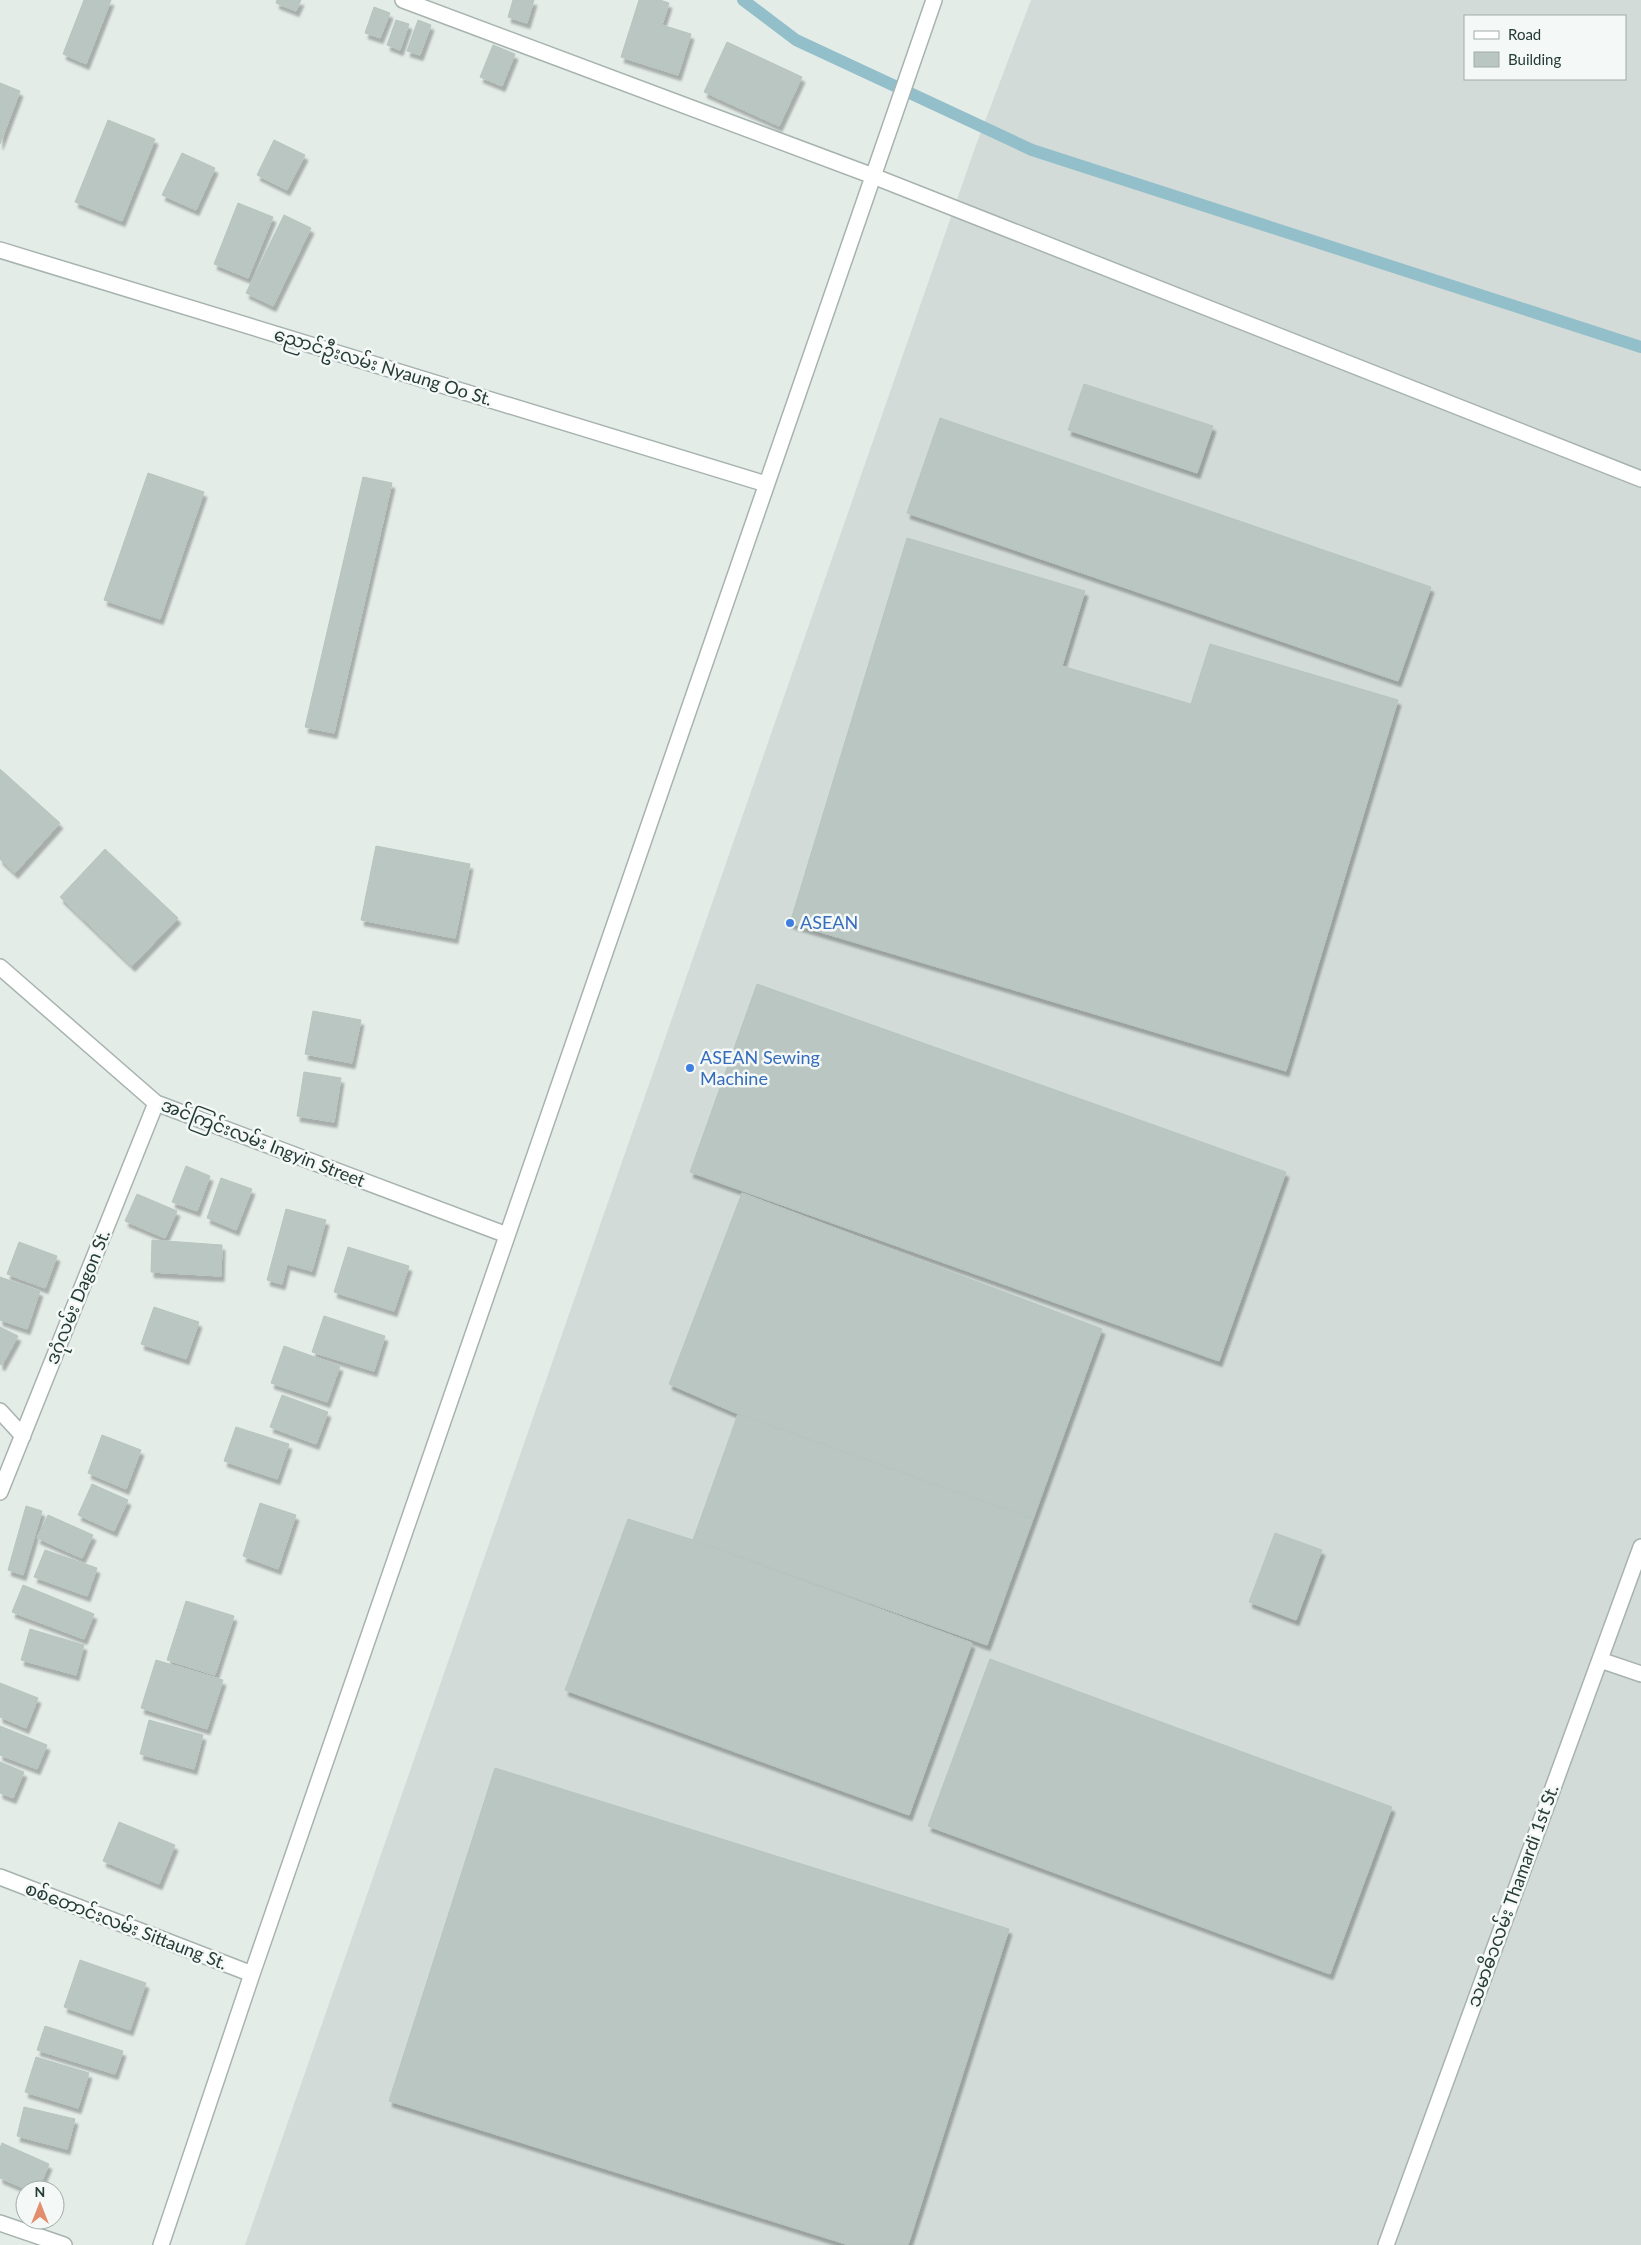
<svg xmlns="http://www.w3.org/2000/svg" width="1641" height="2245" viewBox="0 0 1641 2245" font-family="Lato,'Noto Sans Myanmar',sans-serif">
  <defs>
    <filter id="shadow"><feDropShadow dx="3" dy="5.5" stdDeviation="1" flood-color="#0004"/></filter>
  </defs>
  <rect width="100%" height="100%" fill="#e4ece8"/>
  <!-- built -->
  <path fill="#d2dbd8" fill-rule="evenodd" d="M1031,0h610v2245h-1396l731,-2100zM1465,16h160v63h-160z"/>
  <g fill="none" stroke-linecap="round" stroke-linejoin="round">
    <!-- stream -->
    <path stroke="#92bfca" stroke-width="12" d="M743,0l53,40 236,110 609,197"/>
  </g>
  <!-- building -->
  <path fill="#b9c6c2" stroke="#b7c5bf" filter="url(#shadow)" d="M84,0h27l-25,64 -23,-10z
    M277,0h24l-5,11 -20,-8z
    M513,0h21l-7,23 -19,-6z
    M639,0h21l9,3 -7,22 29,9 -13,41 -57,-18z
    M374,7l16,6 -10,25 -15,-5z
    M396,20l13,4 -9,26 -13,-5z
    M418,20l13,5 -11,30 -13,-4z
    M727,42l75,35 -23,49 -75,-34z
    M493,45l22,9 -13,32 -22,-9z
    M0,83l20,8 -20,53z
    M108,120l47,19 -33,82 -47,-19z
    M274,140l31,15 -18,35 -30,-15z
    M182,153l33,15 -19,42 -34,-15z
    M238,203l35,14 -25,61 -34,-14z
    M284,215l27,13 -38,78 -27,-13z
    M1084,384l129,42 -16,47 -129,-43z
    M940,418l491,169 -33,94 -491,-168z
    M148,473l56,19 -44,127 -56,-19z
    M363,477l29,6 -58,250 -29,-6z
    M907,538l178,53 -23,75 129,38 19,-60 188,56 -112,371 -496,-148z
    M0,769l60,54 -45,50 -15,-14z
    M376,846l94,18 -15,74 -94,-18z
    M105,849l73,69 -46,48 -72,-69z
    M757,984l529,188 -67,189 -529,-189z
    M313,1011l48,9 -9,43 -47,-9z
    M304,1072l37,6 -7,44 -37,-6z
    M186,1166l24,10 -13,35 -25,-9z
    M221,1178l31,11 -16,41 -29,-12z
    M742,1193l360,136 -69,190 -295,-105 -69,-30z
    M137,1194l40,17 -12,27 -40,-17z
    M286,1209l40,11 -14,51 -25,-7 -5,20 -15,-4z
    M152,1240l70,5 -1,31 -70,-4z
    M19,1242l38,14 -12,32 -38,-14z
    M348,1247l61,19 -15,45 -60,-19z
    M0,1277l40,14 -13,38 -27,-9z
    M154,1307l45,15 -13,37 -45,-15z
    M324,1316l61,20 -11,35 -62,-19z
    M0,1327l18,9 -16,29 -2,-1z
    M284,1346l56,20 -13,36 -56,-19z
    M282,1395l46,17 -12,32 -46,-17z
    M738,1414l295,105 -46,126 -294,-105z
    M236,1427l53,17 -12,35 -53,-18z
    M102,1435l39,15 -15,39 -38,-16z
    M92,1484l36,16 -14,31 -36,-16z
    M260,1503l36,12 -18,54 -35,-13z
    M26,1506l16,5 -19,64 -15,-5z
    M48,1515l45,20 -11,23 -45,-20z
    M628,1519l65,21 279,103 -63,172 -344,-125z
    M1275,1533l47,17 -26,70 -47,-18z
    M45,1550l52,18 -10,28 -53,-19z
    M23,1585l71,29 -10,25 -72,-27z
    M186,1601l48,15 -19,59 -48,-15z
    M30,1629l54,16 -8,30 -55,-15z
    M990,1659l402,148 -62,167 -402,-148z
    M156,1660l67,20 -16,49 -66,-21z
    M0,1683l38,15 -12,30 -26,-11z
    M149,1720l54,15 -9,34 -54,-15z
    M0,1726l47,19 -10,24 -37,-14z
    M0,1762l24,10 -11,26 -13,-5z
    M495,1768l514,161 -101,316h-59l-460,-144z
    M119,1822l56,23 -16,39 -56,-23z
    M80,1960l66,23 -16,47 -66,-23z
    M45,2026l78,25 -8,23 -78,-24z
    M36,2057l53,16 -11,35 -53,-16z
    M24,2107l51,12 -8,30 -50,-13z
    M2,2143l47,21 -11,26h-10l-28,-12v-30z"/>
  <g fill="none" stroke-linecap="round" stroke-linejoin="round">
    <defs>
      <path id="minor" d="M403,0l470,176 768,303
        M0,250l766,234
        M0,967l156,136 351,132
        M0,1411l23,25
        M0,1492l156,-389
        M1600,1660l41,14
        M0,1877l252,97
        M0,2223l64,22
        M161,2245l91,-271 682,-1974
        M1386,2245l255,-698"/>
    </defs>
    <!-- minor casing -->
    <use href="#minor" stroke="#a7b3af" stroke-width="18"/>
    <!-- minor -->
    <use href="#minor" stroke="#fff" stroke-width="15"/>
  </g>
  <!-- markers -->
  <g fill="#3f7fe0" stroke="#f4f8f6" stroke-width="2">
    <circle cx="790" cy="923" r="5"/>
    <circle cx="690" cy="1068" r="5"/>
  </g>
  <g text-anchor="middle" stroke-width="5" stroke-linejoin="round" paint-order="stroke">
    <!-- street labels -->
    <g font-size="18" fill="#253b36" stroke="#f4f8f6">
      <text transform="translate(383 367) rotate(17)" y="6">ညောင်ဦးလမ်း Nyaung Oo St.</text>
      <text transform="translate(263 1143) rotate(21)" y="6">အင်ကြင်းလမ်း Ingyin Street</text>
      <text transform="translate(78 1297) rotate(-68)" y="6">ဒဂုံလမ်း Dagon St.</text>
      <text transform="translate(1513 1896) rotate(-70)" y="6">သမာဓိ၁လမ်း Thamardi 1st St.</text>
      <text transform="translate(126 1926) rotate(21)" y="6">စစ်တောင်းလမ်း Sittaung St.</text>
    </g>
    <!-- shop labels -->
    <g font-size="18" fill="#366cbe" stroke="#f4f8f6" text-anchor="start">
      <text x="800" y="929">ASEAN</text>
      <text x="700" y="1064">ASEAN Sewing<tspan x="700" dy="21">Machine</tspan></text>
    </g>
  </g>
  <!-- legend -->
  <rect x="1464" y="15" width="162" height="65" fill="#f4f8f6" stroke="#a1aca9"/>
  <rect x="1474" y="31" width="25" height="8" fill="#ffffff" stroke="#a1aca9"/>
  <text x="1508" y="40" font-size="15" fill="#253b36">Road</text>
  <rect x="1474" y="52" width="25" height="15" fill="#b9c6c2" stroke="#a1aca9"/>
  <text x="1508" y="65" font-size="15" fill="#253b36">Building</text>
  <!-- north arrow -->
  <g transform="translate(40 2205)"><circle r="24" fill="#f4f8f6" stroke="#a1aca9"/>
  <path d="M0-4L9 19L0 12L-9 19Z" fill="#e28d6c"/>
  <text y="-8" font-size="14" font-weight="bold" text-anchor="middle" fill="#253b36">N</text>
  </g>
</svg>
